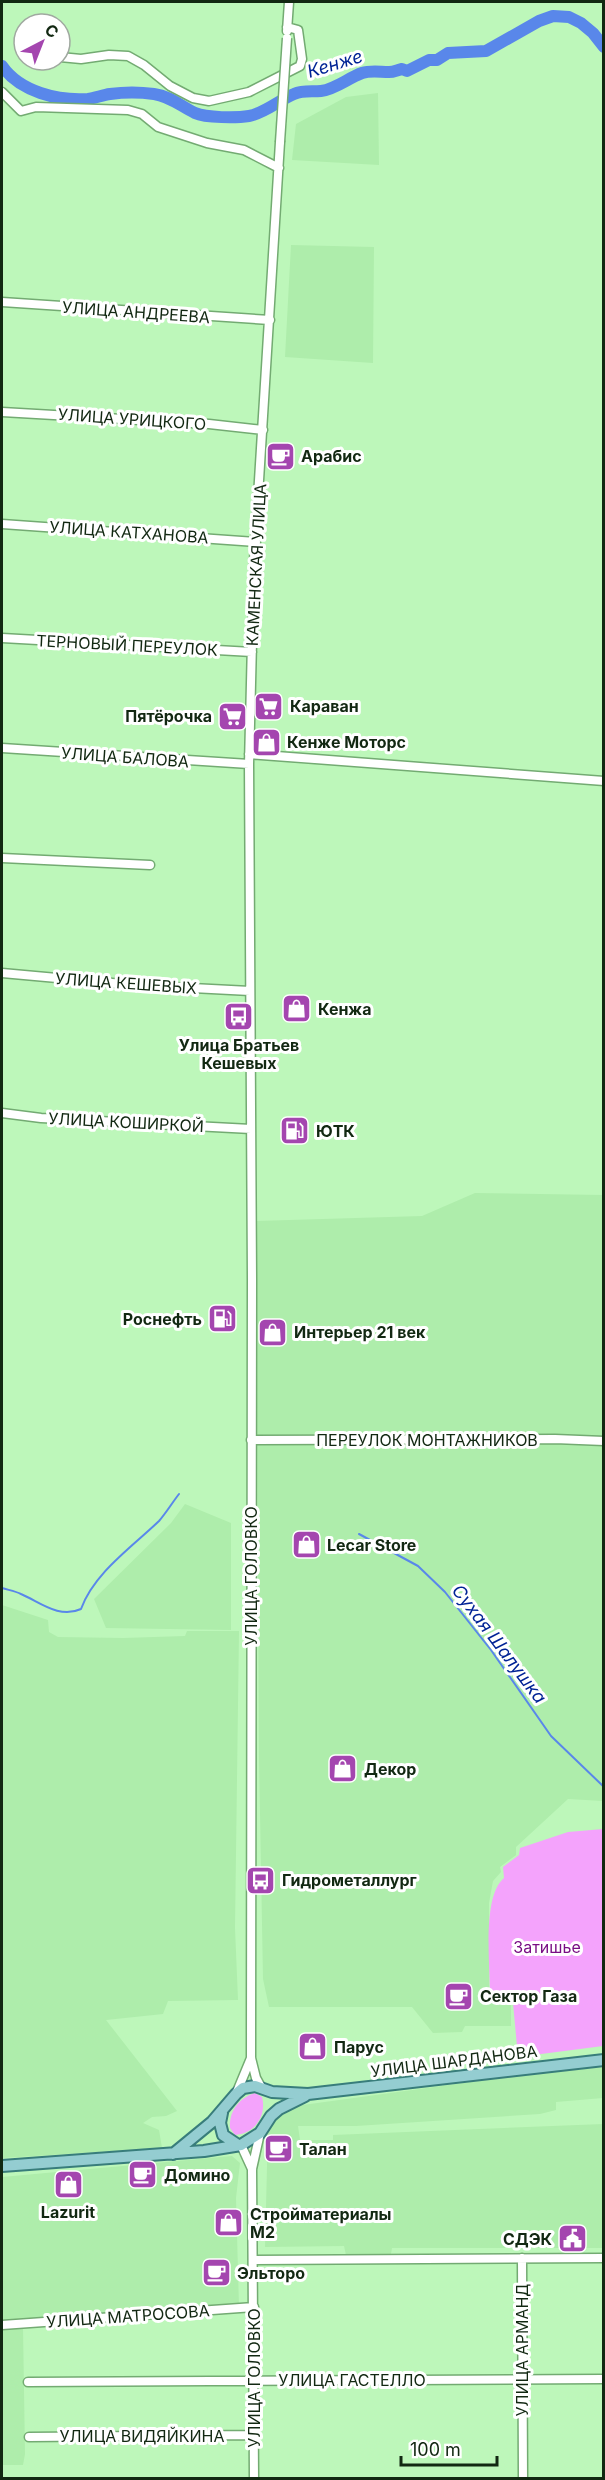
<svg xmlns="http://www.w3.org/2000/svg" width="605" height="2480" viewBox="0 0 605 2480" font-family="Inter,sans-serif">
  <rect width="100%" height="100%" fill="#bdf7ba"/>
  <!-- built -->
  <path fill="#aeedab" d="M378,93l1,72 -87,-5 4,-36 50,-27z
    M291,245l83,2 -1,116 -88,-6z
    M475,1193l128,2v606l-35,-2 -52,48v8l-16,12 1,5 -8,9 -4,22v90l22,-1v34h-46l-3,6 -29,1 -21,-26h-143l-6,-28 -4,-222 -3,-536 166,-5z
    M185,1504l46,19v107l-125,-2 -12,-29 77,-76z
    M2,1605l46,15 1,12 9,5 65,1 62,-2 2,-5h52l-4,297 3,72 -70,1 -5,13 -57,6 71,91 -11,5 -14,1 -9,6 16,7 3,18 -160,10z
    M603,2067v31l-47,4v8l-16,4 -184,12h-58l2,14h33v-5l270,-11v124h-211l-1,6 -45,1 -2,-9 -79,1 3,-121 20,-19 212,-29z
    M232,2156l8,7 -4,35 3,109 -237,17v-147z
    M23,2327l2,127 -2,11h-21v-136z"/>
  <!-- green -->
  <path fill="#f4a3fc" d="M603,1829v217l-85,11 -6,-65 -22,1c0,-28 -8,-97 14,-115l-1,-11 16,-12 1,-7 48,-16z
    M255,2093l7,4c5,18 -7,37 -27,38l-5,-7c-1,-17 9,-30 25,-35z"/>
  <g fill="none" stroke-linecap="round" stroke-linejoin="round">
    <!-- stream -->
    <path stroke="#5987ea" stroke-width="2" d="M359,1534l59,32 27,26 46,58 60,86 53,51
      M2,1588c6,2 13,3 19,6 19,8 38,25 60,15 13,-36 51,-62 78,-88 7,-8 13,-18 20,-27"/>
    <!-- river -->
    <path stroke="#5987ea" stroke-width="12" d="M2,66c18,26 56,35 86,33 7,-1 15,-4 22,-5 15,-2 29,-2 44,0 16,2 28,13 41,19 11,5 42,5 54,3 16,-3 30,-16 45,-22 9,-4 18,-2 27,-3 15,-2 27,-13 41,-18 9,-3 18,-1 27,-1 5,0 8,-2 13,-3l5,2 22,-11h8l11,-7 38,-2 53,-30 14,-5 16,1 12,6 12,10 11,14"/>
    <defs>
      <path id="minor" d="M287,31l2,-29
        M60,57l21,2 28,-4 19,1 16,9 26,21 23,12 16,3 40,-9 51,-26 2,-7 -4,-29 -11,-3
        M2,92l19,19 15,-4 92,3 14,4 16,13 49,16 37,7 35,18
        M2,302l268,18
        M2,412l207,12 54,6
        M2,524l254,18
        M2,638l250,14
        M2,748l247,16
        M249,754l355,27
        M2,858l148,7
        M2,973l132,12 116,6
        M2,1113l39,5 210,11
        M251,1440l304,-1 49,2
        M261,2087l-5,-9 -5,-20 1,-779 -3,-515 5,-203 26,-419
        M236,2094l15,-36
        M241,2145l11,24
        M522,2258l1,220
        M253,2260l351,-2
        M2,2325l252,-18
        M28,2382l576,-3
        M29,2437l226,-2
        M254,2478l-2,-309 8,-36"/>
      <path id="major" d="M222,2113l-2,10 3,12 15,10
        M173,2154l39,-32 24,-28 7,-6 12,-2 17,6 36,2 296,-34
        M2,2166l202,-15 37,-6 19,-12 11,-17 8,-7 26,-13"/>
    </defs>
    <!-- minor casing -->
    <use href="#minor" stroke="#73ab72" stroke-width="11"/>
    <!-- major casing -->
    <use href="#major" stroke="#387d7b" stroke-width="14"/>
    <!-- minor -->
    <use href="#minor" stroke="#fff" stroke-width="8"/>
    <!-- major -->
    <use href="#major" stroke="#94cdd1" stroke-width="10"/>
    <defs>
      <path id="minor-bridge" d="M280,142l7,-104"/>
    </defs>
    <!-- minor-bridge casing -->
    <use href="#minor-bridge" stroke="#73ab72" stroke-width="11" stroke-linecap="butt"/>
    <!-- minor-bridge -->
    <use href="#minor-bridge" stroke="#fff" stroke-width="8"/>
  </g>
  <!-- icons -->
  <defs>
    <symbol id="cafe-square" viewBox="-11 -11 22 22"><rect x="-9" y="-9" width="18" height="18" rx="4" fill="#a446af" stroke="#fff"/><path d="M-5.5-4.5H6V0H3Q3 3.5 0 3.5H-2.5Q-5.5 3.5-5.5 0ZM3-3.2v2h1.7v-2ZM-6 4.5H4V6H-6Z" fill="#fff"/></symbol>
    <symbol id="supermarket-square" viewBox="-11 -11 22 22"><rect x="-9" y="-9" width="18" height="18" rx="4" fill="#a446af" stroke="#fff"/><path d="M-6-5.5h2.5l.6 2H6L4.5 2H-2.5L-4.4-4H-6ZM-1.5 3.2a1.3 1.3 0 1 0 .1 0ZM3 3.2a1.3 1.3 0 1 0 .1 0Z" fill="#fff"/></symbol>
    <symbol id="shop-square" viewBox="-11 -11 22 22"><rect x="-9" y="-9" width="18" height="18" rx="4" fill="#a446af" stroke="#fff"/><path d="M-5-2.5h2.3a2.7 3.5 0 0 1 5.4 0H5L5.5 6h-11ZM-1.5-2.5h3a1.5 2.3 0 0 0-3 0Z" fill="#fff"/></symbol>
    <symbol id="bus-square" viewBox="-11 -11 22 22"><rect x="-9" y="-9" width="18" height="18" rx="4" fill="#a446af" stroke="#fff"/><path d="M-5-6H5V4H4V6H2V4H-2V6H-4V4H-5ZM-3.5-4V0h7V-4ZM-3.5 1.2v1.5H-2V1.2ZM2 1.2v1.5H3.5V1.2Z" fill="#fff"/></symbol>
    <symbol id="fuel-square" viewBox="-11 -11 22 22"><rect x="-9" y="-9" width="18" height="18" rx="4" fill="#a446af" stroke="#fff"/><path d="M-5.5-6h7V0h2V4h1.3V-2.5L3-4.5l.8-.8L6-3V5H2.5V1h-1V6h-7ZM-4.2-4.7v3.2H.2V-4.7Z" fill="#fff"/></symbol>
    <symbol id="civic-square" viewBox="-11 -11 22 22"><rect x="-9" y="-9" width="18" height="18" rx="4" fill="#a446af" stroke="#fff"/><path d="M-.6-6.5H3V-4.5H.6V-3L4-1V1h2V6H-6V1h2V-1L-.6-3ZM-1.2 2.5V6h2.4V2.5Z" fill="#fff"/></symbol>
  </defs>
  <g fill-rule="evenodd">
    <use href="#cafe-square" x="264" y="440" width="33" height="33"/>
    <use href="#supermarket-square" x="252" y="690" width="33" height="33"/>
    <use href="#supermarket-square" x="216" y="700" width="33" height="33"/>
    <use href="#shop-square" x="250" y="726" width="33" height="33"/>
    <use href="#shop-square" x="280" y="992" width="33" height="33"/>
    <use href="#bus-square" x="222" y="1000" width="33" height="33"/>
    <use href="#fuel-square" x="278" y="1114" width="33" height="33"/>
    <use href="#fuel-square" x="206" y="1302" width="33" height="33"/>
    <use href="#shop-square" x="256" y="1316" width="33" height="33"/>
    <use href="#shop-square" x="290" y="1528" width="33" height="33"/>
    <use href="#shop-square" x="326" y="1752" width="33" height="33"/>
    <use href="#bus-square" x="244" y="1864" width="33" height="33"/>
    <use href="#cafe-square" x="442" y="1980" width="33" height="33"/>
    <use href="#shop-square" x="296" y="2030" width="33" height="33"/>
    <use href="#cafe-square" x="262" y="2132" width="33" height="33"/>
    <use href="#cafe-square" x="126" y="2158" width="33" height="33"/>
    <use href="#shop-square" x="52" y="2168" width="33" height="33"/>
    <use href="#shop-square" x="212" y="2206" width="33" height="33"/>
    <use href="#civic-square" x="556" y="2222" width="33" height="33"/>
    <use href="#cafe-square" x="200" y="2256" width="33" height="33"/>
  </g>
  <g text-anchor="middle" stroke-width="6" stroke-linejoin="round" paint-order="stroke">
    <!-- street labels -->
    <g font-size="16" fill="#122812" stroke="#fff">
      <text transform="translate(136 312) rotate(4)" y="6">УЛИЦА АНДРЕЕВА</text>
      <text transform="translate(132 419) rotate(4)" y="6">УЛИЦА УРИЦКОГО</text>
      <text transform="translate(129 532) rotate(4)" y="6">УЛИЦА КАТХАНОВА</text>
      <text transform="translate(256 565) rotate(-87)" y="6">КАМЕНСКАЯ УЛИЦА</text>
      <text transform="translate(127 645) rotate(3)" y="6">ТЕРНОВЫЙ ПЕРЕУЛОК</text>
      <text transform="translate(125 757) rotate(4)" y="6">УЛИЦА БАЛОВА</text>
      <text transform="translate(126 983) rotate(4)" y="6">УЛИЦА КЕШЕВЫХ</text>
      <text transform="translate(126 1122) rotate(3)" y="6">УЛИЦА КОШИРКОЙ</text>
      <text x="427" y="1446">ПЕРЕУЛОК МОНТАЖНИКОВ</text>
      <text transform="translate(251 1576) rotate(-90)" y="6">УЛИЦА ГОЛОВКО</text>
      <text transform="translate(454 2061) rotate(-7)" y="6">УЛИЦА ШАРДАНОВА</text>
      <text transform="translate(128 2316) rotate(-4)" y="6">УЛИЦА МАТРОСОВА</text>
      <text transform="translate(522 2350) rotate(-90)" y="6">УЛИЦА АРМАНД</text>
      <text transform="translate(254 2378) rotate(-90)" y="6">УЛИЦА ГОЛОВКО</text>
      <text x="352" y="2386">УЛИЦА ГАСТЕЛЛО</text>
      <text x="142" y="2442">УЛИЦА ВИДЯЙКИНА</text>
    </g>
    <!-- poi labels -->
    <g font-size="16" font-weight="bold" fill="#122812" stroke="#fff" text-anchor="start">
      <text x="301" y="462">Арабис</text>
      <text x="290" y="712">Караван</text>
      <text x="212" y="722" text-anchor="end">Пятёрочка</text>
      <text x="287" y="748">Кенже Моторс</text>
      <text x="318" y="1015">Кенжа</text>
      <text x="239" y="1051" text-anchor="middle">Улица Братьев<tspan x="239" dy="18">Кешевых</tspan></text>
      <text x="316" y="1137">ЮТК</text>
      <text x="202" y="1325" text-anchor="end">Роснефть</text>
      <text x="294" y="1338">Интерьер 21 век</text>
      <text x="327" y="1551">Lecar Store</text>
      <text x="364" y="1775">Декор</text>
      <text x="282" y="1886">Гидрометаллург</text>
      <text x="480" y="2002">Сектор Газа</text>
      <text x="334" y="2053">Парус</text>
      <text x="299" y="2155">Талан</text>
      <text x="164" y="2181">Домино</text>
      <text x="68" y="2218" text-anchor="middle">Lazurit</text>
      <text x="250" y="2220">Стройматериалы<tspan x="250" dy="18">М2</tspan></text>
      <text x="552" y="2245" text-anchor="end">СДЭК</text>
      <text x="237" y="2279">Эльторо</text>
    </g>
    <!-- park labels -->
    <g font-size="16" fill="#790e84" stroke="#fff">
      <text x="547" y="1953">Затишье</text>
    </g>
    <!-- water labels -->
    <g font-size="18" font-style="italic" fill="#002395" stroke="#fff">
      <text transform="translate(335 64) rotate(-17)" y="6">Кенже</text>
      <text transform="translate(499 1644) rotate(53)" y="6">Сухая Шалушка</text>
    </g>
  </g>
  <!-- border -->
  <rect width="605" height="2480" fill="none" stroke="#122812" stroke-width="6"/>
  <!-- north arrow -->
  <g transform="translate(42 42) rotate(42)"><circle r="28" fill="#ffffff" stroke="#a0a9a0" stroke-width="1.5"/>
  <path d="M0-4.5L10 22L0 15L-10 22Z" fill="#a446af"/>
  <text y="-9" font-size="16" font-weight="bold" text-anchor="middle" fill="#122812">С</text>
  </g>
  <!-- scale -->
  <path d="M401 2456v9h96v-9" fill="none" stroke="#122812" stroke-width="3"/>
  <text x="410" y="2456" font-size="18" fill="#122812" stroke="#ffffff" stroke-width="4.5" paint-order="stroke">100 m</text>
</svg>
